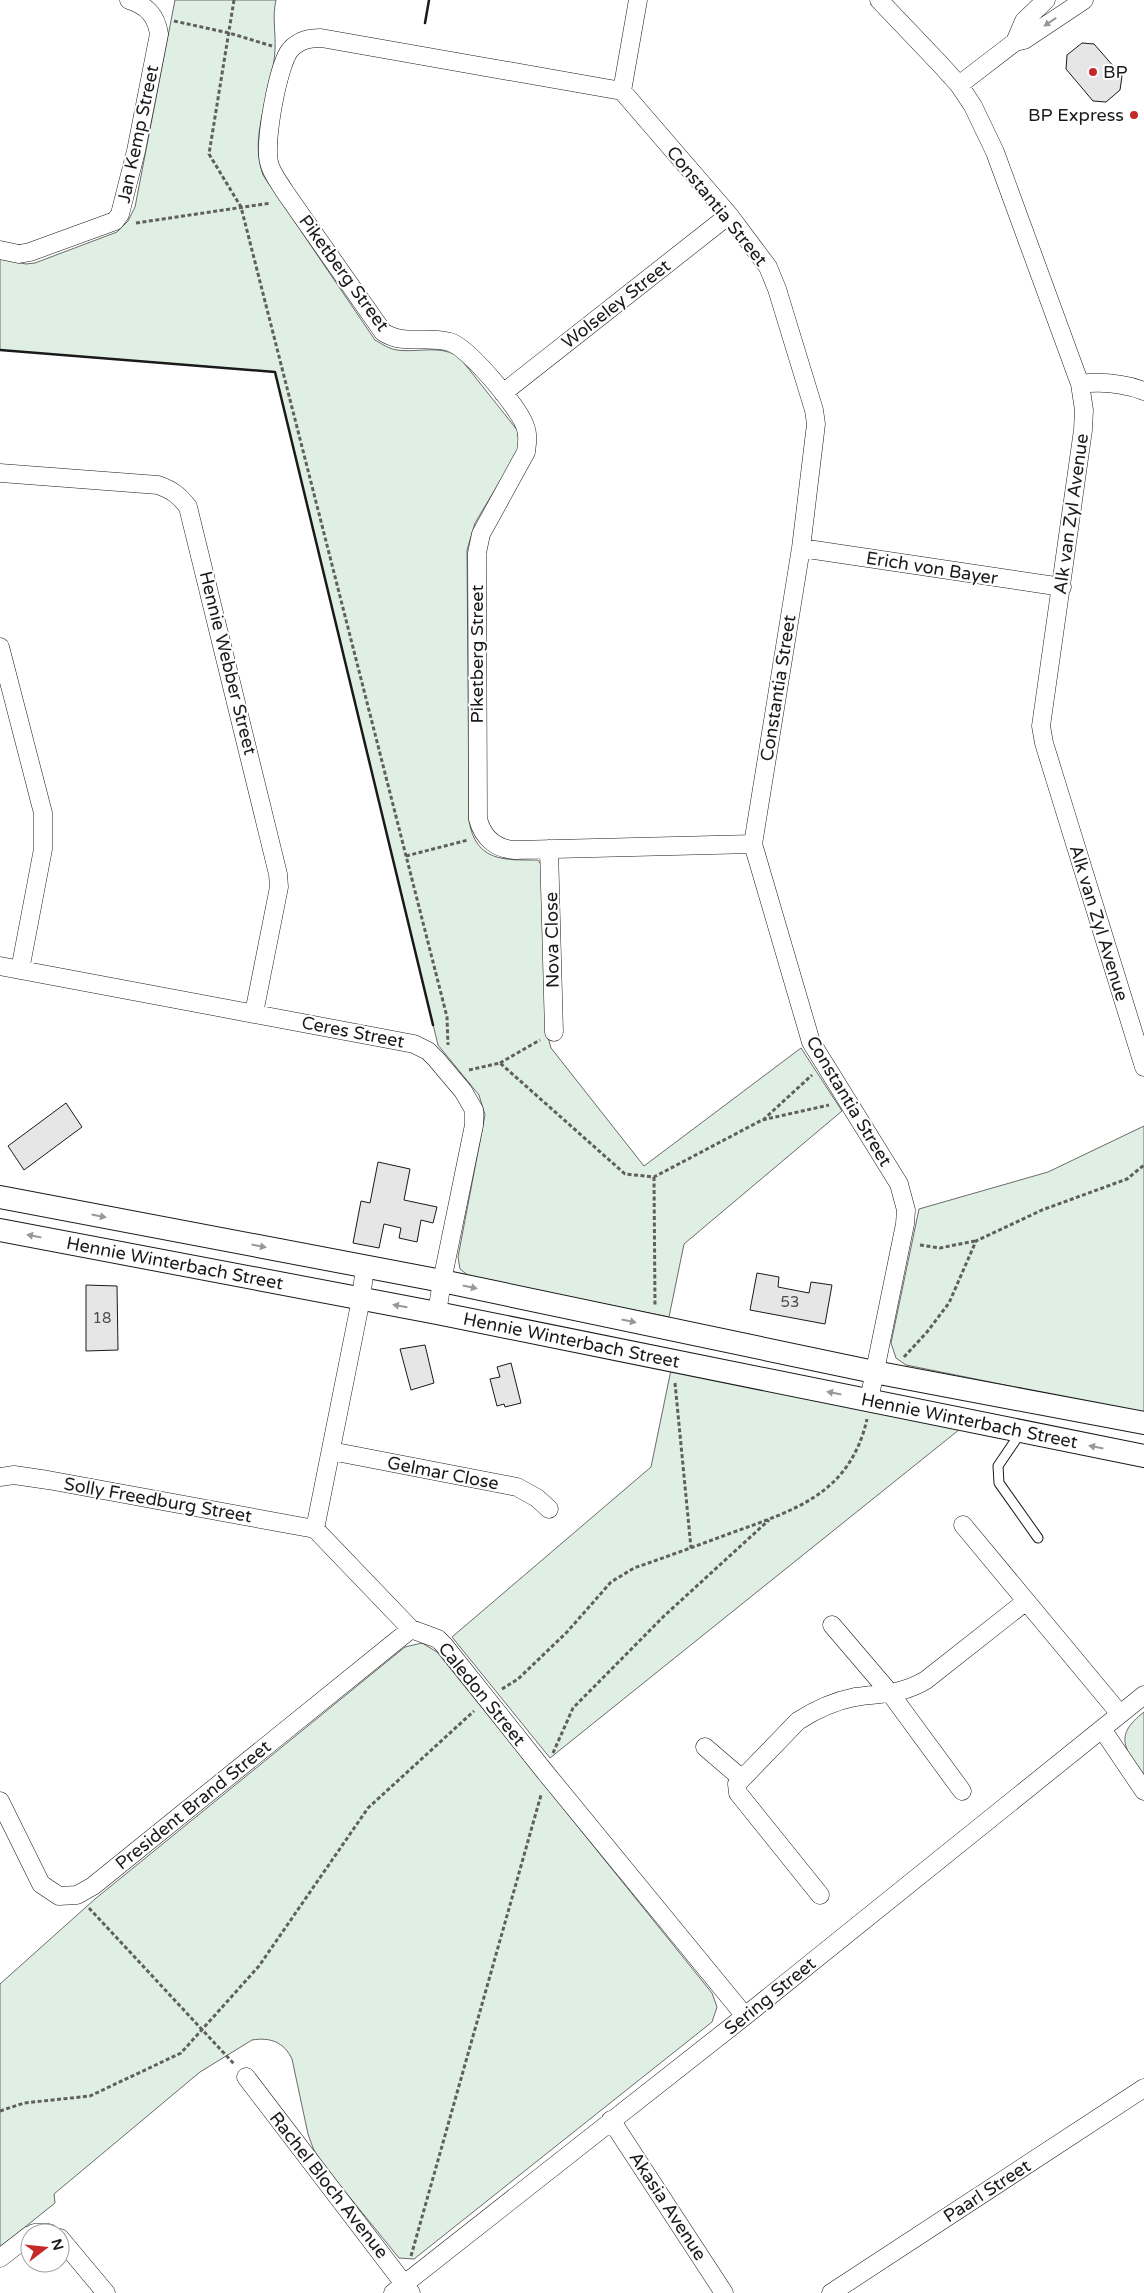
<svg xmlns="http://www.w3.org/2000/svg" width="1144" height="2293" viewBox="0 0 1144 2293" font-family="'Varela Round',sans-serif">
  <rect width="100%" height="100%" fill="#fff"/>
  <!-- green -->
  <path fill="#e0efe3" stroke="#6a6a6a" d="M175,0h101c-4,17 0,33 -1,50 -2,41 -27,84 -12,125l112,165c7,4 14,9 22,10 21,3 45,-6 63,8l58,73 2,6 -2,14 -43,72 -8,27 2,271c7,41 35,39 69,39l4,6 4,164 5,18 93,118 157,-118 41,63 -158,133 -15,73 -199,-40 -10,-8 -2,-12 27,-142 -6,-20 -41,-50 -163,-673 -275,-22v-91l26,5 9,-1 82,-31 11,-11 7,-14z
    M1144,1126v287l-238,-48 -10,-7 -5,-15 28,-134 129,-37z
    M672,1365l288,64 -410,329 -98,-121 199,-170z
    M422,1643l15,9 275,341 5,14 -5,15 -298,237 -15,-1 -78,-96 -8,-14 -5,-14 -16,-75c-8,-17 -22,-22 -40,-19l-52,32 -146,122 1,9 -55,44v-263l95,-85 310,-252z
    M1144,1712v65c-18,-28 -32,-40 0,-65z"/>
  <!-- building -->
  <path fill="#e6e6e6" stroke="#1a1a1a" d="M1082,43l12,1 28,32 -2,14 -14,12 -13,-1 -27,-32 1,-14z
    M66,1103l16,24 -58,43 -16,-24z
    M378,1162l32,7 -6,31 33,7 -4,16 -12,-3 -4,22 -18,-4 2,-10 -17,-4 -5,24 -26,-5 8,-42 9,2z
    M757,1273l22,4 -1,10 31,6 2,-11 21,3 -7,39 -75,-14z
    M86,1285l31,1 1,64 -32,1z
    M425,1345l9,38 -23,7 -11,-41z
    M511,1363l10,40 -16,4 -1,-3 -7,2 -7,-27 10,-2 -3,-10z"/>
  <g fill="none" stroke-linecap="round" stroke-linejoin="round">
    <defs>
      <path id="service" d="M1021,1432l-23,34 1,17 39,55"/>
      <path id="minor" d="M638,0l-16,91 107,124 39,52 9,22 37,121 2,14 -15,124 -48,296 58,198 88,142 7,26 -1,14 -36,176
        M879,0l62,65 18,20 14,21 22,46 85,232 4,26 -1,20 -42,296 3,17 12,39 88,285
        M1015,42l9,-21 22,-21
        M959,85l56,-43 9,-2 60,-40
        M622,91l-301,-53c-12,0 -22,2 -31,12 -12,15 -26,92 -21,112 2,11 10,20 16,30l98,140c21,14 43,3 67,10 18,5 69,66 75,84 4,9 2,17 1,26l-45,82 -4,19 1,266c5,19 18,30 37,31l238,-6
        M0,250l19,4 11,-2 85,-31 5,-7 16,-63 23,-117c-3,-19 -12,-28 -30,-34
        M1080,384c23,-3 42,-1 64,7
        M503,393l226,-178
        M0,473l158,12c14,5 21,10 30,22l90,367 1,13 -25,126
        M801,548l261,39
        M0,647l43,166v36l-23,121
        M549,849l5,183
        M0,966l414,78 14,7 8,8 27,32 11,19v15l-32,156 -5,32
        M331,1451l186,36 20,11 12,11
        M0,1477l14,-2 34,5 267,49
        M963,1525l157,189
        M315,1529l96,100 27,10 6,6 101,127 200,244
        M315,1529l46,-230 4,-33
        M832,1625l58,68 72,98
        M1102,1729l42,62
        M705,1747l36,31
        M0,1801l41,83 18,12 18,-1 16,-9 318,-257
        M820,1895l-82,-102 -1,-9 61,-63c17,-11 37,-20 57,-24 27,-4 46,-2 71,-17l99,-78
        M246,2077l165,216
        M611,2120l113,173
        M34,2233h15
        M60,2238l46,55
        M0,2258l30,-23
        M393,2293l352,-277 399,-321
        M831,2293l313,-205"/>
      <g id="tertiary">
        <path d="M0,1197l442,84 432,91 270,51"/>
        <path id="s1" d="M0,1230l437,83 707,143"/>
      </g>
    </defs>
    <!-- service casing -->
    <use href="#service" stroke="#1a1a1a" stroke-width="11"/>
    <!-- minor casing -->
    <use href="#minor" stroke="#1a1a1a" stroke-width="19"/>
    <!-- tertiary casing -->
    <use href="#tertiary" stroke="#1a1a1a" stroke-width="24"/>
    <!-- path -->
    <path stroke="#5f5f5f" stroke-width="3" stroke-dasharray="4 2.5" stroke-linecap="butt" d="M234,0l-25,154 32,53 206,810 1,28
      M174,21l55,12 43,13
      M136,223l135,-20
      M406,856l62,-16
      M500,1063l40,-23
      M469,1070l31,-7 125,111 29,3 108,-57 67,-15
      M763,1120l49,-45
      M654,1177l1,129
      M920,1245l20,3 35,-7
      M904,1357l23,-25 22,-29 27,-62 66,-31 85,-31 17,-14
      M675,1383l16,165
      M502,1689l16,-10 49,-47 44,-50 23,-14c32,-11 65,-23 97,-35 64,-23 119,-39 136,-114
      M553,1753l20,-45 91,-92 105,-96
      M89,1908l146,157
      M0,2111l24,-8 66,-7 91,-43 78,-87 109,-158 106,-97
      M411,2256l130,-461"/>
    <!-- service -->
    <use href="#service" stroke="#fff" stroke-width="9"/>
    <!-- minor -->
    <use href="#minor" stroke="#fff" stroke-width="18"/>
    <!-- tertiary -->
    <use href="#tertiary" stroke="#fff" stroke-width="22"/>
    <!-- wall -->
    <path stroke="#1a1a1a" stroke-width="2.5" d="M425,23l4,-23
      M0,350l275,22 158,653"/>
  </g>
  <!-- one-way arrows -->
  <defs><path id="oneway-solid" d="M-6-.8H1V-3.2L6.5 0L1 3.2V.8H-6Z" transform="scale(1.25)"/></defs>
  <g fill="#989898">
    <use href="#oneway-solid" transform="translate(1050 22) rotate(146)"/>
    <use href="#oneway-solid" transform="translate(99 1216) rotate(11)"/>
    <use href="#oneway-solid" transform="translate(34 1236) rotate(-169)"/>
    <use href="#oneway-solid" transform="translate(259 1246) rotate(11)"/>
    <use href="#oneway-solid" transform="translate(470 1287) rotate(12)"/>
    <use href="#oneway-solid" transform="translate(400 1306) rotate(-170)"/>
    <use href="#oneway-solid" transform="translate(629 1321) rotate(12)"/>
    <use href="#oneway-solid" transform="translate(834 1393) rotate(-169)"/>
    <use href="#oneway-solid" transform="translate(1096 1447) rotate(-169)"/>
  </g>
  <!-- markers -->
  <g fill="#c62828" stroke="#fff" stroke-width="2">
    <circle cx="1093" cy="72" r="5"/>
    <circle cx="1134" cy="115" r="5"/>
  </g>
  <g text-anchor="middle" stroke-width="4" stroke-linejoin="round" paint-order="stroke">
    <!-- number labels -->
    <g font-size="15" fill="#4d4d4d">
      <text x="790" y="1307">53</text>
      <text x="102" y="1323">18</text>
    </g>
    <!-- poi labels -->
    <g font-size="18" fill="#1a1a1a" stroke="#fff" text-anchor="start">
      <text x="1103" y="78">BP</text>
      <text x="1124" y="121" text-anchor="end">BP Express</text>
    </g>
    <!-- street labels -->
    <g font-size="18" fill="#1a1a1a" stroke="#fff">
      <text transform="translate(138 134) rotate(-78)" y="6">Jan Kemp Street</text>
      <text transform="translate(717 206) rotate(51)" y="6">Constantia Street</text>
      <text transform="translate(344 273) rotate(54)" y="6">Piketberg Street</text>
      <text transform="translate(616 304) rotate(-38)" y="6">Wolseley Street</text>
      <text transform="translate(1071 514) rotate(-82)" y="6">Alk van Zyl Avenue</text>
      <text transform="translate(932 568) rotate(9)" y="6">Erich von Bayer</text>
      <text transform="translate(477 654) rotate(-90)" y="6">Piketberg Street</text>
      <text transform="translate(228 663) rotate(76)" y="6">Hennie Webber Street</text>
      <text transform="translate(778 688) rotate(-81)" y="6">Constantia Street</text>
      <text transform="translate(1099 923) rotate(73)" y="6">Alk van Zyl Avenue</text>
      <text transform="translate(552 940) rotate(-91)" y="6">Nova Close</text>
      <text transform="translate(353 1032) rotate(11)" y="6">Ceres Street</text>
      <text transform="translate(849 1101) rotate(59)" y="6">Constantia Street</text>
      <text dy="6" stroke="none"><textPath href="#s1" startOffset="178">Hennie Winterbach Street</textPath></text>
      <text dy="6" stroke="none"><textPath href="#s1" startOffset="582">Hennie Winterbach Street</textPath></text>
      <text dy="6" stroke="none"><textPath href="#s1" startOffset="988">Hennie Winterbach Street</textPath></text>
      <text transform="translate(443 1473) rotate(11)" y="6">Gelmar Close</text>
      <text transform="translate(158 1500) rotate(10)" y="6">Solly Freedburg Street</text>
      <text transform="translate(482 1694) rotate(51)" y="6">Caledon Street</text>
      <text transform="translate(193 1805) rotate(-39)" y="6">President Brand Street</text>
      <text transform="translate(770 1996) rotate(-39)" y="6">Sering Street</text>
      <text transform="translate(329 2185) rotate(52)" y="6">Rachel Bloch Avenue</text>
      <text transform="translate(987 2191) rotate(-33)" y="6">Paarl Street</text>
      <text transform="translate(668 2206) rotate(57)" y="6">Akasia Avenue</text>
    </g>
  </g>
  <!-- north arrow -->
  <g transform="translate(45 2248) rotate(74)"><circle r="24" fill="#ffffff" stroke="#a3a3a3"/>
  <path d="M0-4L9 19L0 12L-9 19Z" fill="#c62828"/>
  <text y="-8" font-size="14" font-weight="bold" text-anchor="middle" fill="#1a1a1a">N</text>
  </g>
</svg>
